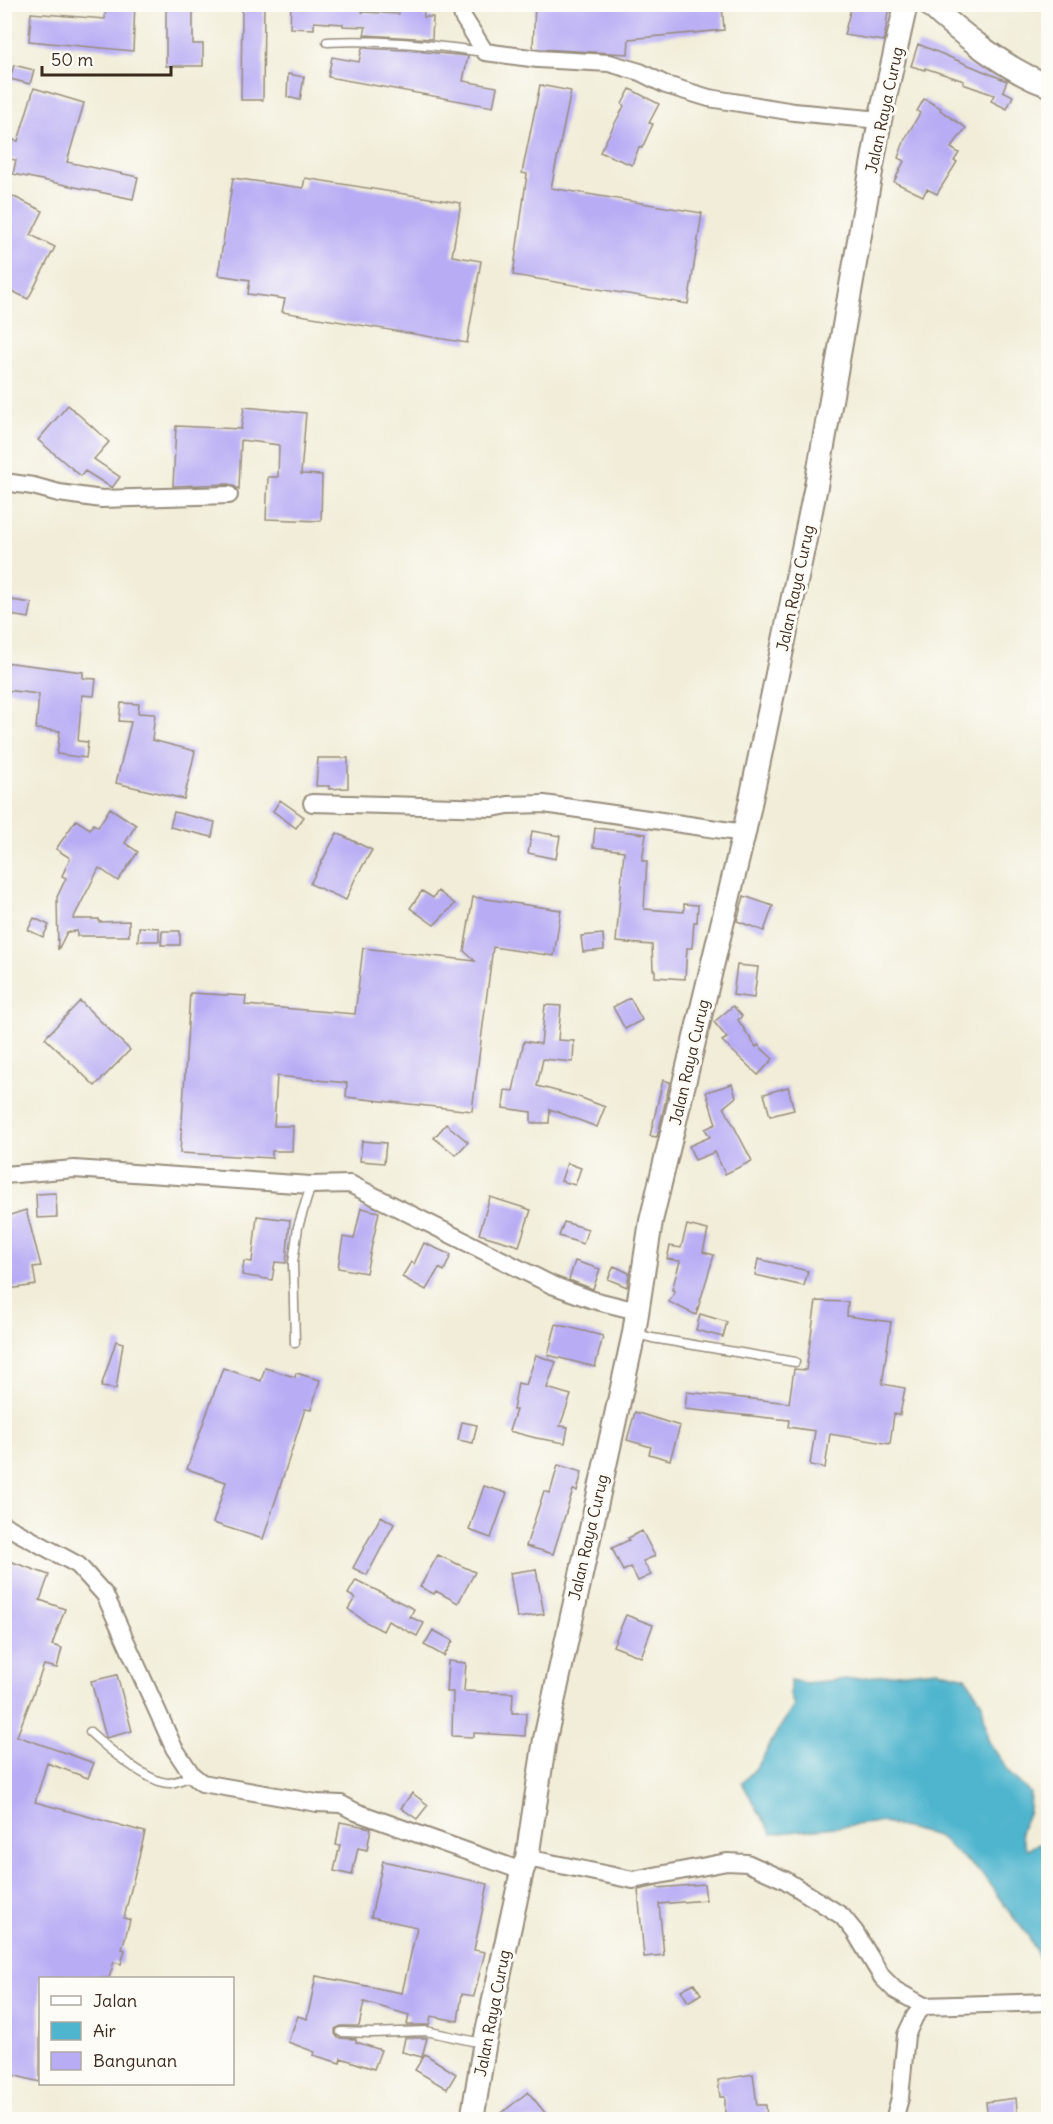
<svg xmlns="http://www.w3.org/2000/svg" width="1053" height="2124" viewBox="0 0 1053 2124" font-family="Delius,sans-serif">
  <rect width="100%" height="100%" fill="#fdfcf7"/>
  <filter id="ink" filterUnits="userSpaceOnUse"><feTurbulence type="fractalNoise" baseFrequency=".0167" numOctaves="2"/><feDisplacementMap in="SourceGraphic" scale="12" xChannelSelector="R" yChannelSelector="G"/><feConvolveMatrix kernelMatrix="1 2 1 2 8 2 1 2 1" color-interpolation-filters="sRGB"/></filter>
  <filter id="wash" filterUnits="userSpaceOnUse"><feTurbulence type="fractalNoise" baseFrequency=".008" numOctaves="4" result="noise"/><feDisplacementMap in="SourceGraphic" scale="24" xChannelSelector="R" yChannelSelector="G"/><feGaussianBlur stdDeviation="1.35" result="paint"/><feColorMatrix in="noise" values="0 0 0 0 0 0 0 0 0 0 0 0 0 0 0 0 0 1.4 0 .05"/><feComposite in="paint" operator="in"/></filter>
  <g filter="url(#wash)">
    <rect width="100%" height="100%" fill="#f1edd8"/>
    <!-- water -->
    <path fill="#4fb5ce" stroke="#457076" stroke-width="1.5" d="M937,1670l29,7 16,26 6,37 22,34 20,19 -1,18 -9,21 6,17 21,-8 1,-6v141l-19,-39 -22,-28 -24,-34 -46,-39 -56,-14 -109,12 -30,-51 16,-17 19,-34 17,-26 -4,-12v-14l16,3z"/>
    <g id="blocks">
      <!-- building -->
      <path fill="#b8acf4" d="M106,4h29l-2,47 -104,-10 2,-28 74,6z
        M242,4h22l-1,96h-22z
        M291,4h72l-1,8 37,2 -1,-10h25l1,13h9l-1,22 -68,-4 2,-8 -23,-1v-2l-29,-2v7l-24,-1z
        M535,4h187l2,26 -95,9 -1,15 -89,-5 -6,-1z
        M852,4h37l-5,37 -40,-6z
        M166,8l27,1v35h10v22h-37z
        M918,44l89,37 -4,10 10,5 -6,13 -16,-8 3,-6 -31,-11 1,-3 -39,-13v2l-14,-4z
        M362,48l43,2 63,6 -5,25 34,6 -4,20 -165,-30 4,-20 27,5z
        M14,65l20,5 -4,14 -20,-5z
        M288,74l16,3 -4,23 -13,-3z
        M540,85l31,6 -20,97 151,25 -14,91 -175,-29 14,-101 -5,-1z
        M34,88l50,15 -17,59 71,15 -5,22 -120,-25 3,-14 -12,-2v-20l14,3z
        M630,89l29,15 -10,19 4,1 -11,24 -3,-1 -7,18 -32,-13 24,-46 -2,-2z
        M924,99l17,9 -1,2 26,18 -15,20 8,5 -5,8 3,1 -20,32 -10,-5 -4,7 -29,-14 10,-21 -6,-3 7,-19 15,-26 -3,-2z
        M233,178l70,10 2,-10 156,25 -9,53 29,5 -14,82 -185,-31 3,-13 -37,-5 2,-14 -32,-5z
        M4,192l39,19 -12,24 24,12 -27,52 -24,-12z
        M68,405l41,37 -15,17 26,18 -8,11 -27,-17 -4,5 -43,-36z
        M244,407l62,6 -5,61 21,1 -1,46 -55,-2 2,-42h10l1,-32 -38,-5 -2,49 -10,-5 -56,2 3,-60 65,3z
        M4,599l28,4 -3,15 -25,-4z
        M4,662l79,10v6l13,1 -2,17 -12,-1 -4,46 10,1 -2,16 -29,-4 3,-23 -24,-2 3,-35 -35,-4z
        M121,703l18,1 -1,9 17,1 -3,26 43,11 -11,48 -68,-16 15,-61 -12,-1z
        M318,758h30v30l-19,1v-3h-13z
        M280,800l24,17 -8,11 -23,-17z
        M110,808l26,17 -11,18 13,9 -20,29 -19,-13 -26,51h26v3l30,-1v15h-52v-5l-10,1 -9,18 -1,-53 9,-19 -4,-2 8,-18 -14,-9 20,-29 14,9 3,-5 5,3z
        M174,812l41,10 -3,15 -42,-10z
        M595,828l51,6 -4,27h5l-3,48 40,3v-8l14,1 -1,17h-3l-2,26h-5l-2,31 -30,-2v-7h-2l-1,-25 -36,-3 8,-91 -31,-4z
        M532,831l28,5 -4,23 -28,-6z
        M337,833l35,17 -17,29 -9,21 -36,-16z
        M422,891l11,7 5,-7 17,13 -21,21 -24,-17z
        M744,896l29,10 -9,25 -27,-10z
        M473,897l88,13 -7,46 -61,-9 -21,164 -126,-14 1,-14 -70,-7 -3,50h19l-1,25h-20v7l-92,-5 10,-160 56,3 -1,9 110,9 8,-66 112,13 -11,-10z
        M34,918l15,7 -6,12 -15,-7z
        M139,927l20,1v13h-21z
        M162,931h18v14h-19z
        M603,934l1,16 -21,2 -2,-16z
        M737,965l21,2 -4,31 -21,-3z
        M630,998l12,22 -17,9 -12,-22z
        M80,1001l50,49 -35,36 -50,-48z
        M545,1005l16,1 -3,34 16,1 -1,21 -30,-3 -6,27 42,11 26,10 -8,20 -47,-18 -1,14h-18v-11l-28,-4 2,-18 8,1 11,-50 17,3z
        M733,1006l9,10 -4,4 18,27 2,-2 15,14 -15,16 -36,-34 5,-3 -13,-16z
        M663,1080l7,2 -13,55 -7,-1z
        M732,1084l4,13 -12,10 28,54 -27,13 -10,-22 -20,8 -6,-14 21,-9 -5,-8 11,-5 -10,-32z
        M788,1087l6,23 -24,6 -6,-22z
        M446,1124l22,18 -12,13 -22,-17z
        M362,1141l24,2 -2,20 -24,-2z
        M567,1163l14,5 -6,17 -14,-4z
        M56,1193l1,24 -20,1 -1,-24z
        M490,1197l41,13 -12,36 -40,-12z
        M361,1208l18,4 -13,61 -28,-5 5,-31 11,2z
        M26,1210l15,56 -8,1 3,18 -27,4 -5,-17v-55z
        M257,1216l33,4 -4,43 -11,-1 -3,18 -30,-5 2,-14 8,1z
        M564,1222l24,7 -5,15 -24,-8z
        M687,1225l21,5 -5,22 11,3 -18,60 -27,-13 6,-11 -3,-1 8,-29 -13,-2 3,-13 11,2z
        M424,1243l27,12 -7,16 -5,-3 -13,22 -24,-13 9,-15 3,2z
        M758,1259l50,12 -4,15 -49,-11z
        M575,1261l25,8 -7,20 -24,-9z
        M614,1266l15,7 -2,14 -19,-8z
        M816,1301l32,1 -1,14 44,6 -9,62 23,4 -5,27 -6,-1 -4,30 -60,-10 -5,34 -15,-3 5,-34 -27,-4 1,-7 -104,-11 2,-17 102,11 5,-34 12,1z
        M700,1314l27,8 -4,15 -27,-7z
        M556,1324l47,12 -8,31 -47,-12z
        M116,1341l7,2 -7,46 -15,-2z
        M536,1355l20,7 -9,26 24,7 -11,31 8,1 -3,16 -29,-5 -27,-7 7,-21h-3l5,-27 8,2z
        M223,1368l38,13 4,-13 30,9 1,-4 24,7 -9,30 -6,-1 -42,130 -50,-16 13,-41 -39,-13z
        M635,1412l45,14 -10,34 -21,-6 2,-7 -24,-7z
        M462,1422l15,3 -4,18 -15,-3z
        M558,1465l24,7 -5,19 -4,-1 -20,64 -27,-8 18,-55 6,2z
        M484,1486l23,7 -16,45 -22,-8z
        M381,1516l13,8 -27,51 -14,-7z
        M642,1531l13,25 -12,5 8,14 -13,6 -7,-14 -8,4 -11,-23 17,-8 -1,-2z
        M438,1555l37,17 -17,31 -22,-12 -2,3 -14,-7z
        M4,1559l45,16 -9,25 25,9 -13,36 10,3 -5,20 -13,-3 -27,71 77,27 -6,15 -41,-15 -12,39 110,30 -21,86 6,2 -8,29 3,1 -4,14 -7,-2 -5,16h-69v104l-36,-9z
        M536,1569l8,45 -27,4 -7,-45z
        M356,1580l58,29 -4,8 14,6 -7,13 -29,-15 -5,10 -17,-9 -18,-13 7,-11 -7,-4z
        M626,1615l27,10 -12,32 -28,-11z
        M433,1630l20,11 -9,15 -20,-11z
        M448,1661l18,2 -2,28 49,2 -1,20h14l-1,23 -51,-3v4l-22,-1 1,-44h-7z
        M117,1675l15,56 -26,7 -15,-57z
        M412,1793l16,12 -11,14 -16,-11z
        M340,1822l31,6 -4,22 -9,-2 -6,27 -18,-4 6,-26h-4z
        M383,1861l105,23 -14,66 11,2 -11,44 -12,-2 -4,27 -27,-5 -2,9h-22l2,-10 -45,-13 -5,24h-18l-6,3v5l3,4 18,1v3l25,8 -7,19 -33,-11 -1,5 -27,-8 2,-3 -27,-10 10,-26 9,3 9,-43 86,17 15,-66 -46,-10z
        M704,1884l2,16 -47,4 5,51 -20,2 -6,-67 19,-4 1,2z
        M694,1983l7,11 -13,8 -7,-12z
        M405,2038h22l-5,19 -20,-5z
        M425,2054l31,20 -9,15 -32,-19z
        M753,2074l4,31h9l1,15h-42v-23h-5l-2,-17z
        M528,2092l23,28h-58z
        M1016,2098l2,22h-30l-2,-18z"/>
    </g>
  </g>
  <g filter="url(#ink)">
    <use href="#blocks" fill-opacity="0" stroke="#968c7b" stroke-width="1.5"/>
    <g fill="none" stroke-linecap="round" stroke-linejoin="round">
      <defs>
        <path id="lane" d="M327,42c52,-3 105,3 157,10
          M634,1333l18,5 143,24
          M295,1343l-2,-80 5,-36 13,-42
          M90,1732c15,14 59,52 80,51 7,-1 16,-5 22,-8
          M341,2032l31,1 54,-2 46,10h11"/>
        <path id="street" d="M460,4l3,13 22,35 53,7 71,4 31,9 26,13 43,13 85,14 86,8
          M4,482l29,4 26,7 43,6 127,-4
          M312,803l181,5 15,-3 36,-1 200,29
          M4,1175l70,-6 237,16 39,-1 202,101 41,15 44,11
          M4,1525l74,40 27,30 69,153 18,27 10,8 115,20 24,1 15,8 166,59
          M527,1858l106,22 94,-18 20,1 38,17 57,36 13,16 27,45 13,13 29,16 124,-4
          M894,2120l6,-22 6,-63 9,-19 9,-10"/>
        <path id="secondary" d="M929,4c28,27 82,69 119,81
          M472,2120l13,-79 37,-170 5,-13 18,-119 89,-406 17,-112 93,-388 72,-347 64,-366 26,-116"/>
      </defs>
      <!-- lane casing -->
      <use href="#lane" stroke="#968c7b" stroke-width="11"/>
      <!-- street casing -->
      <use href="#street" stroke="#968c7b" stroke-width="20"/>
      <!-- secondary casing -->
      <use href="#secondary" stroke="#968c7b" stroke-width="26"/>
      <!-- lane -->
      <use href="#lane" stroke="#fff" stroke-width="8"/>
      <!-- street -->
      <use href="#street" stroke="#fff" stroke-width="16"/>
      <!-- secondary -->
      <use href="#secondary" stroke="#fff" stroke-width="22"/>
    </g>
  </g>
  <g text-anchor="middle" stroke-width="6" stroke-linejoin="round" paint-order="stroke">
    <!-- street labels -->
    <g font-size="16" fill="#3b2a1e" stroke="#fdfcf7">
      <text transform="translate(884 110) rotate(-78)" y="6">Jalan Raya Curug</text>
      <text transform="translate(795 588) rotate(-78)" y="6">Jalan Raya Curug</text>
      <text transform="translate(689 1062) rotate(-77)" y="6">Jalan Raya Curug</text>
      <text transform="translate(588 1537) rotate(-77)" y="6">Jalan Raya Curug</text>
      <text transform="translate(492 2013) rotate(-79)" y="6">Jalan Raya Curug</text>
    </g>
  </g>
  <!-- margin -->
  <rect width="1053" height="2124" fill="none" stroke="#fdfcf7" stroke-width="24"/>
  <!-- legend -->
  <rect x="39" y="1977" width="195" height="108" fill="#fdfcf7" stroke="#afa8a0" stroke-width="1.5"/>
  <rect x="51" y="1996" width="30" height="9" fill="#ffffff" stroke="#afa8a0" stroke-width="1.5"/>
  <text x="93" y="2007" font-size="18" fill="#3b2a1e">Jalan</text>
  <rect x="51" y="2022" width="30" height="18" fill="#4fb5ce" stroke="#afa8a0" stroke-width="1.5"/>
  <text x="93" y="2037" font-size="18" fill="#3b2a1e">Air</text>
  <rect x="51" y="2052" width="30" height="18" fill="#b8acf4" stroke="#afa8a0" stroke-width="1.5"/>
  <text x="93" y="2067" font-size="18" fill="#3b2a1e">Bangunan</text>
  <!-- scale -->
  <path d="M42 66v9h129v-9" fill="none" stroke="#3b2a1e" stroke-width="3"/>
  <text x="51" y="66" font-size="18" fill="#3b2a1e" stroke="#fdfcf7" stroke-width="4.5" paint-order="stroke">50 m</text>
</svg>
